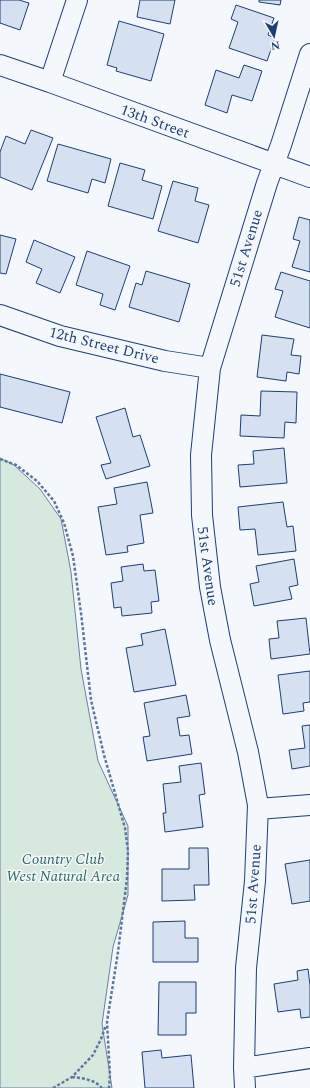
<svg xmlns="http://www.w3.org/2000/svg" width="310" height="1088" viewBox="0 0 310 1088" font-family="Spectral,serif">
  <rect width="100%" height="100%" fill="#f4f7fb"/>
  <!-- green -->
  <path fill="#d7e8df" stroke="#687fa3" d="M0,458l14,7 26,24 21,30 10,53 10,97 17,92 30,65v69l-15,52 -11,77 10,64h-112z"/>
  <!-- building -->
  <path fill="#d5e0f0" stroke="#1d3f73" d="M0,0h19l10,3 -9,27 -20,-7z
    M140,0h35l-5,24 -33,-7z
    M259,0h22l-1,5 -21,-3z
    M236,5l38,13 -6,17 7,3 -8,23 -38,-13 9,-26 -7,-3z
    M119,21l45,13 -13,47 -35,-10 1,-3 -10,-3z
    M244,65l18,6 -10,30 -20,-6 -5,18 -22,-8 11,-35 23,8z
    M31,130l22,8 -21,52 -32,-13v-25l6,-16 19,8z
    M58,144l53,15 -6,24 -13,-4 -4,14 -41,-12z
    M120,163l25,7 -3,10 20,6 -9,33 -45,-13z
    M173,181l25,7 -3,13 14,4 -11,38 -40,-12z
    M299,217l11,3v52l-18,-5 8,-26 -7,-2z
    M0,235l16,4 -10,35 -6,-1z
    M34,240l41,17 -15,36 -24,-10 6,-14 -16,-7z
    M87,251l43,15 -15,44 -15,-5 3,-11 -27,-9z
    M146,271l44,13 -11,38 -50,-15 7,-24 6,2z
    M281,272l29,9v47l-35,-11 8,-26 -8,-2z
    M262,335l32,4 -3,16 10,1 -2,18 -12,-2 -1,9 -29,-4z
    M0,374l70,18 -8,31 -62,-16z
    M261,391l36,1 -1,31 -11,-1 -1,16 -44,-2 1,-21 19,1z
    M125,408l8,29 7,-2 10,31 -44,13 -5,-14 10,-2 -15,-46z
    M284,448l3,35 -47,4 -2,-22 16,-1 -1,-13z
    M147,482l6,31 -13,2 4,28 -17,3 1,6 -22,3 -8,-48 19,-3 -3,-16z
    M283,502l4,25 6,-1 3,25 -38,4 -3,-26 -15,1 -2,-23z
    M294,559l4,26 -9,2 3,12 -38,7 -4,-22 9,-2 -3,-16z
    M143,564l1,7 11,-1 4,31 -8,1 1,11 -30,3 -1,-9 -7,1 -3,-25 12,-2 -2,-14z
    M306,618l4,36 -39,5 -2,-20 10,-1 -2,-17z
    M165,629l11,56 -42,7 -8,-44 17,-3 -2,-11z
    M310,671v31l-7,1 1,8 -21,3 -5,-39z
    M186,695l4,21 -13,2 3,18 9,-1 3,19 -45,7 -4,-24 7,-1 -6,-33z
    M310,725v41l-18,3 -3,-19 16,-2 -3,-22z
    M201,763l4,31 -6,1 4,32 -38,5 -2,-19h3l-3,-29 18,-2 -2,-16z
    M189,848h19l1,37h-15l1,15 -33,1v-32h27z
    M310,860v41l-18,3 -7,-40z
    M185,921v17h13v24h-45v-40z
    M308,969l2,16v32l-9,1 -1,-9 -22,3 -4,-28 24,-4 -1,-9z
    M159,982h37v31h-10v22h-28z
    M161,1050l1,8 29,-3 3,33h-49l-3,-36z"/>
  <g fill="none" stroke-linecap="round" stroke-linejoin="round">
    <defs>
      <path id="minor" d="M0,65l50,17 260,95
        M50,82l27,-82
        M0,315l60,21 105,25 45,7
        M258,809l52,-4
        M244,1068l66,-10
        M245,1088l-1,-20 2,-100 9,-87 3,-76 -10,-53 -28,-112 -10,-53 -8,-72 -1,-60 9,-87 57,-185 14,-38 29,-91"/>
    </defs>
    <!-- minor casing -->
    <use href="#minor" stroke="#1d3f73" stroke-width="22"/>
    <!-- path -->
    <path stroke="#5e769c" stroke-width="2.5" stroke-dasharray="3 2" stroke-linecap="butt" d="M0,459l16,6 21,16 17,20 10,22 9,33 8,57 10,87 13,55 21,73 3,23 -1,27 -9,74 -11,70 3,53 -1,13
      M72,1077c11,1 23,3 30,11
      M53,1088l19,-11 21,-22 8,-16 5,-14"/>
    <!-- minor -->
    <use href="#minor" stroke="#f4f7fb" stroke-width="20"/>
  </g>
  <g text-anchor="middle" stroke-width="3" stroke-linejoin="round" paint-order="stroke">
    <!-- street labels -->
    <g font-size="15" fill="#1d3f73" stroke="#f4f7fb">
      <text transform="translate(155 121) rotate(20)" y="5">13th Street</text>
      <text transform="translate(246 248) rotate(-73)" y="5">51st Avenue</text>
      <text transform="translate(104 345) rotate(14)" y="5">12th Street Drive</text>
      <text transform="translate(208 566) rotate(82)" y="5">51st Avenue</text>
      <text transform="translate(253 884) rotate(-86)" y="5">51st Avenue</text>
    </g>
    <!-- park labels -->
    <g font-size="15" font-style="italic" fill="#2c6c60" stroke="#f4f7fb">
      <text x="63" y="864">Country Club<tspan x="63" dy="17">West Natural Area</tspan></text>
    </g>
  </g>
  <!-- north arrow -->
  <g transform="translate(274 36) rotate(171)" stroke="#f4f7fb" stroke-width="3" paint-order="stroke">
  <path d="M0-3L7 15L0 10L-7 15Z" fill="#1d3f73"/>
  <text y="-6" font-size="11" font-weight="bold" text-anchor="middle" fill="#1d3f73">N</text>
  </g>
</svg>
